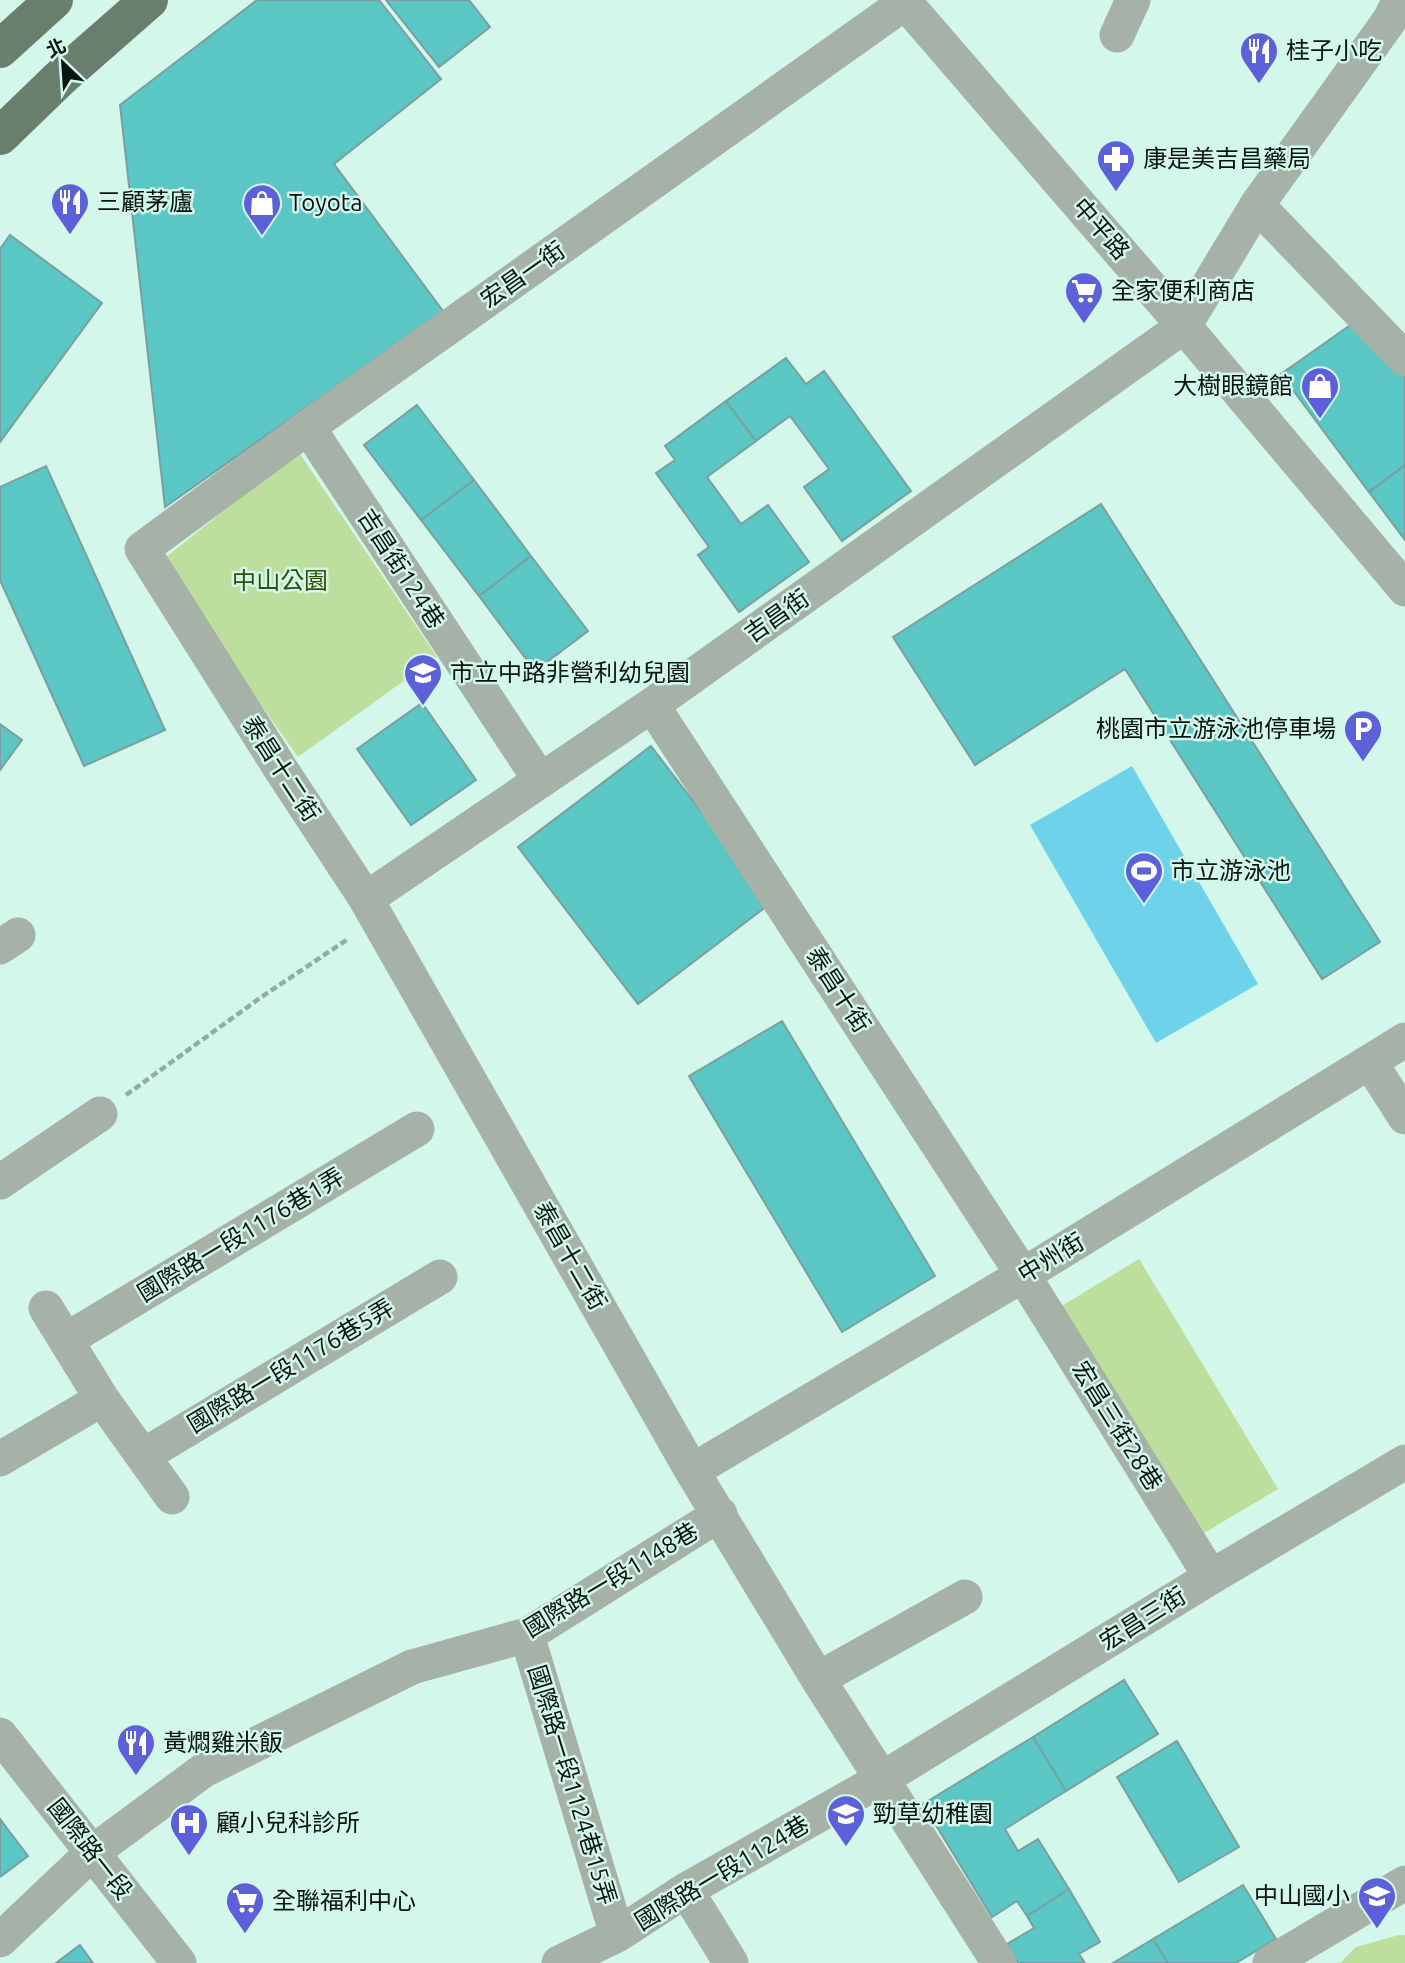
<svg xmlns="http://www.w3.org/2000/svg" width="1405" height="1963" viewBox="0 0 1405 1963" font-family="Ubuntu,'Noto Sans TC',sans-serif">
  <rect width="100%" height="100%" fill="#d3f7ea"/>
  <!-- green -->
  <path fill="#bddf9d" d="M298,451l139,206 -139,100 -138,-195z
    M1139,1259l139,230 -84,50 -139,-229z
    M1399,1935h6v28h-65l16,-16z"/>
  <!-- water -->
  <path fill="#6ed3ea" d="M1132,766l126,218 -102,59 -126,-218z"/>
  <!-- building -->
  <path fill="#5ac7c4" stroke="#7b9f9e" stroke-width="2" d="M257,0h122l62,79 -107,85 109,147 -278,196 -45,-402z
    M386,0h83l21,27 -51,40z
    M10,235l92,68 -102,139v-193z
    M1356,321l49,52v92l-36,27 -88,-118z
    M786,358l20,26 18,-13 87,120 -69,50 -38,-54 25,-18 -39,-53 -34,25 -30,-40z
    M726,401l30,40 -49,36 34,47 27,-19 41,57 -70,50 -41,-57 11,-8 -53,-74 19,-13 -10,-14z
    M417,405l57,75 -53,40 -57,-75z
    M1405,465v75l-36,-48z
    M46,466l119,264 -81,36 -84,-186v-93z
    M474,480l57,76 -52,40 -58,-76z
    M1101,504l279,438 -58,37 -197,-310 -150,96 -82,-128z
    M531,556l57,75 -53,40 -56,-75z
    M422,703l54,77 -65,45 -54,-76z
    M0,724l22,16 -22,30z
    M651,746l120,157 -133,101 -120,-157z
    M782,1021l153,255 -93,56 -153,-256z
    M1124,1680l34,54 -92,57 -33,-54z
    M1033,1737l33,54 -61,38 13,22 20,-12 31,50 -42,27 -10,-15 -25,16 -69,-113z
    M1177,1741l62,106 -60,35 -62,-105z
    M0,1819l28,37 -28,21z
    M1243,1885l33,54 -40,24h-68l-15,-24z
    M1069,1889l31,53 -21,12 6,9h-67l-11,-19 27,-16 -7,-12z
    M1153,1939l15,24h-55z
    M80,1945l13,18h-37z"/>
  <g fill="none" stroke-linecap="round" stroke-linejoin="round">
    <!-- path -->
    <path stroke="#90ada3" stroke-width="4.5" stroke-dasharray="7 3.5" stroke-linecap="butt" d="M126,1095l134,-97 88,-59"/>
    <!-- minor -->
    <path stroke="#a6b1a8" stroke-width="35" d="M903,0l281,326 221,263
      M906,2l-598,425 -166,122 140,222 84,128 326,572 126,208 181,284
      M1117,35l16,-35
      M1257,205l148,154
      M308,427l232,353
      M652,705l371,570 188,302
      M366,899l286,-194 532,-379 73,-121 132,-184 11,-21
      M0,947l18,-12
      M1370,1062l35,55
      M0,1182l100,-68
      M46,1308l56,91 70,98
      M66,1340l351,-211
      M143,1456l297,-179
      M0,1459l102,-60
      M692,1471l331,-196 382,-235
      M527,1635l90,300
      M818,1679l147,-82
      M0,1735l179,228
      M686,1890l45,73
      M0,1940l93,-88 111,-82 208,-103 115,-32 193,-121
      M559,1963l58,-28 69,-45 196,-111 329,-202 194,-115
      M1270,1963l135,-80"/>
    <!-- major -->
    <path stroke="#6a7e6e" stroke-width="38" d="M0,49l54,-49
      M0,136l60,-58 89,-78"/>
  </g>
  <!-- icons -->
  <defs>
    <symbol id="restaurant-pin" viewBox="-11 -11 22 30"><path d="M0 17L-7.5 6A9.5 9.5 0 1 1 7.5 6Z" fill="#5d61d9" stroke="#d3f7ea"/><path d="M-5-6h1v4h1v-4h1v4h1v-4h1v5L-1.5 .5V6h-2V.5L-5-1ZM5-6V6H3V1.5H1.5Q1.5-4 5-6Z" fill="#fff"/></symbol>
    <symbol id="pharmacy-pin" viewBox="-11 -11 22 30"><path d="M0 17L-7.5 6A9.5 9.5 0 1 1 7.5 6Z" fill="#5d61d9" stroke="#d3f7ea"/><path d="M-2-6h4v4h4v4h-4v4h-4v-4h-4v-4h4Z" fill="#fff"/></symbol>
    <symbol id="shop-pin" viewBox="-11 -11 22 30"><path d="M0 17L-7.5 6A9.5 9.5 0 1 1 7.5 6Z" fill="#5d61d9" stroke="#d3f7ea"/><path d="M-5-2.5h2.3a2.7 3.5 0 0 1 5.4 0H5L5.5 6h-11ZM-1.5-2.5h3a1.5 2.3 0 0 0-3 0Z" fill="#fff"/></symbol>
    <symbol id="supermarket-pin" viewBox="-11 -11 22 30"><path d="M0 17L-7.5 6A9.5 9.5 0 1 1 7.5 6Z" fill="#5d61d9" stroke="#d3f7ea"/><path d="M-6-5.5h2.5l.6 2H6L4.5 2H-2.5L-4.4-4H-6ZM-1.5 3.2a1.3 1.3 0 1 0 .1 0ZM3 3.2a1.3 1.3 0 1 0 .1 0Z" fill="#fff"/></symbol>
    <symbol id="school-pin" viewBox="-11 -11 22 30"><path d="M0 17L-7.5 6A9.5 9.5 0 1 1 7.5 6Z" fill="#5d61d9" stroke="#d3f7ea"/><path d="M0-5L7-2L0 1L-7-2ZM-4 1L0 2.5L4 1V4Q0 6-4 4Z" fill="#fff"/></symbol>
    <symbol id="parking-pin" viewBox="-11 -11 22 30"><path d="M0 17L-7.5 6A9.5 9.5 0 1 1 7.5 6Z" fill="#5d61d9" stroke="#d3f7ea"/><path d="M-3.5-5.5H1a3.5 3.5 0 0 1 0 7H-1V5.5H-3.5ZM-1-3.4V-.6H.8a1.4 1.4 0 0 0 0-2.8Z" fill="#fff"/></symbol>
    <symbol id="stadium-pin" viewBox="-11 -11 22 30"><path d="M0 17L-7.5 6A9.5 9.5 0 1 1 7.5 6Z" fill="#5d61d9" stroke="#d3f7ea"/><path d="M0-5a6.5 5 0 1 0 0 10a6.5 5 0 1 0 0-10ZM-3.5-1.8h7v3.6h-7Z" fill="#fff"/></symbol>
    <symbol id="hospital-pin" viewBox="-11 -11 22 30"><path d="M0 17L-7.5 6A9.5 9.5 0 1 1 7.5 6Z" fill="#5d61d9" stroke="#d3f7ea"/><path d="M-5-5h3v3.5h4V-5h3V5h-3V1.5h-4V5h-3Z" fill="#fff"/></symbol>
  </defs>
  <g fill-rule="evenodd">
    <use href="#restaurant-pin" x="1237" y="29" width="44" height="60"/>
    <use href="#pharmacy-pin" x="1094" y="137" width="44" height="60"/>
    <use href="#restaurant-pin" x="48" y="180" width="44" height="60"/>
    <use href="#shop-pin" x="240" y="181" width="44" height="60"/>
    <use href="#supermarket-pin" x="1062" y="269" width="44" height="60"/>
    <use href="#shop-pin" x="1298" y="364" width="44" height="60"/>
    <use href="#school-pin" x="401" y="651" width="44" height="60"/>
    <use href="#parking-pin" x="1341" y="707" width="44" height="60"/>
    <use href="#stadium-pin" x="1122" y="849" width="44" height="60"/>
    <use href="#restaurant-pin" x="114" y="1721" width="44" height="60"/>
    <use href="#school-pin" x="824" y="1792" width="44" height="60"/>
    <use href="#hospital-pin" x="167" y="1801" width="44" height="60"/>
    <use href="#school-pin" x="1355" y="1874" width="44" height="60"/>
    <use href="#supermarket-pin" x="223" y="1879" width="44" height="60"/>
  </g>
  <g text-anchor="middle" stroke-width="5" stroke-linejoin="round" paint-order="stroke">
    <!-- poi labels -->
    <g font-size="24" fill="#071410" stroke="#d3f7ea" text-anchor="start">
      <text x="1286" y="59">桂子小吃</text>
      <text x="1143" y="167">康是美吉昌藥局</text>
      <text x="97" y="210">三顧茅廬</text>
      <text x="289" y="211">Toyota</text>
      <text x="1111" y="299">全家便利商店</text>
      <text x="1293" y="394" text-anchor="end">大樹眼鏡館</text>
      <text x="450" y="681">市立中路非營利幼兒園</text>
      <text x="1336" y="737" text-anchor="end">桃園市立游泳池停車場</text>
      <text x="1171" y="879">市立游泳池</text>
      <text x="163" y="1751">黃燜雞米飯</text>
      <text x="873" y="1822">勁草幼稚園</text>
      <text x="216" y="1831">顧小兒科診所</text>
      <text x="1350" y="1904" text-anchor="end">中山國小</text>
      <text x="272" y="1909">全聯福利中心</text>
    </g>
    <!-- street labels -->
    <g font-size="24" fill="#071410" stroke="#d3f7ea">
      <text transform="translate(1101 229) rotate(49)" y="8">中平路</text>
      <text transform="translate(523 275) rotate(-35)" y="8">宏昌一街</text>
      <text transform="translate(401 569) rotate(57)" y="8">吉昌街124巷</text>
      <text transform="translate(777 616) rotate(-35)" y="8">吉昌街</text>
      <text transform="translate(281 769) rotate(57)" y="8">泰昌十二街</text>
      <text transform="translate(838 990) rotate(57)" y="8">泰昌十街</text>
      <text transform="translate(241 1235) rotate(-31)" y="8">國際路一段1176巷1弄</text>
      <text transform="translate(570 1256) rotate(60)" y="8">泰昌十二街</text>
      <text transform="translate(1051 1258) rotate(-31)" y="8">中州街</text>
      <text transform="translate(291 1366) rotate(-31)" y="8">國際路一段1176巷5弄</text>
      <text transform="translate(1117 1426) rotate(58)" y="8">宏昌三街28巷</text>
      <text transform="translate(611 1580) rotate(-31)" y="8">國際路一段1148巷</text>
      <text transform="translate(1143 1619) rotate(-32)" y="8">宏昌三街</text>
      <text transform="translate(572 1785) rotate(73)" y="8">國際路一段1124巷15弄</text>
      <text transform="translate(90 1849) rotate(52)" y="8">國際路一段</text>
      <text transform="translate(722 1873) rotate(-31)" y="8">國際路一段1124巷</text>
    </g>
    <!-- park labels -->
    <g font-size="24" fill="#314f01" stroke="#d3f7ea">
      <text x="280" y="589">中山公園</text>
    </g>
  </g>
  <!-- north arrow -->
  <g transform="translate(63 63) rotate(335)" stroke="#d3f7ea" stroke-width="5" paint-order="stroke">
  <path d="M0-5L12 26L0 18L-12 26Z" fill="#071410"/>
  <text y="-10" font-size="19" font-weight="bold" text-anchor="middle" fill="#071410">北</text>
  </g>
</svg>
